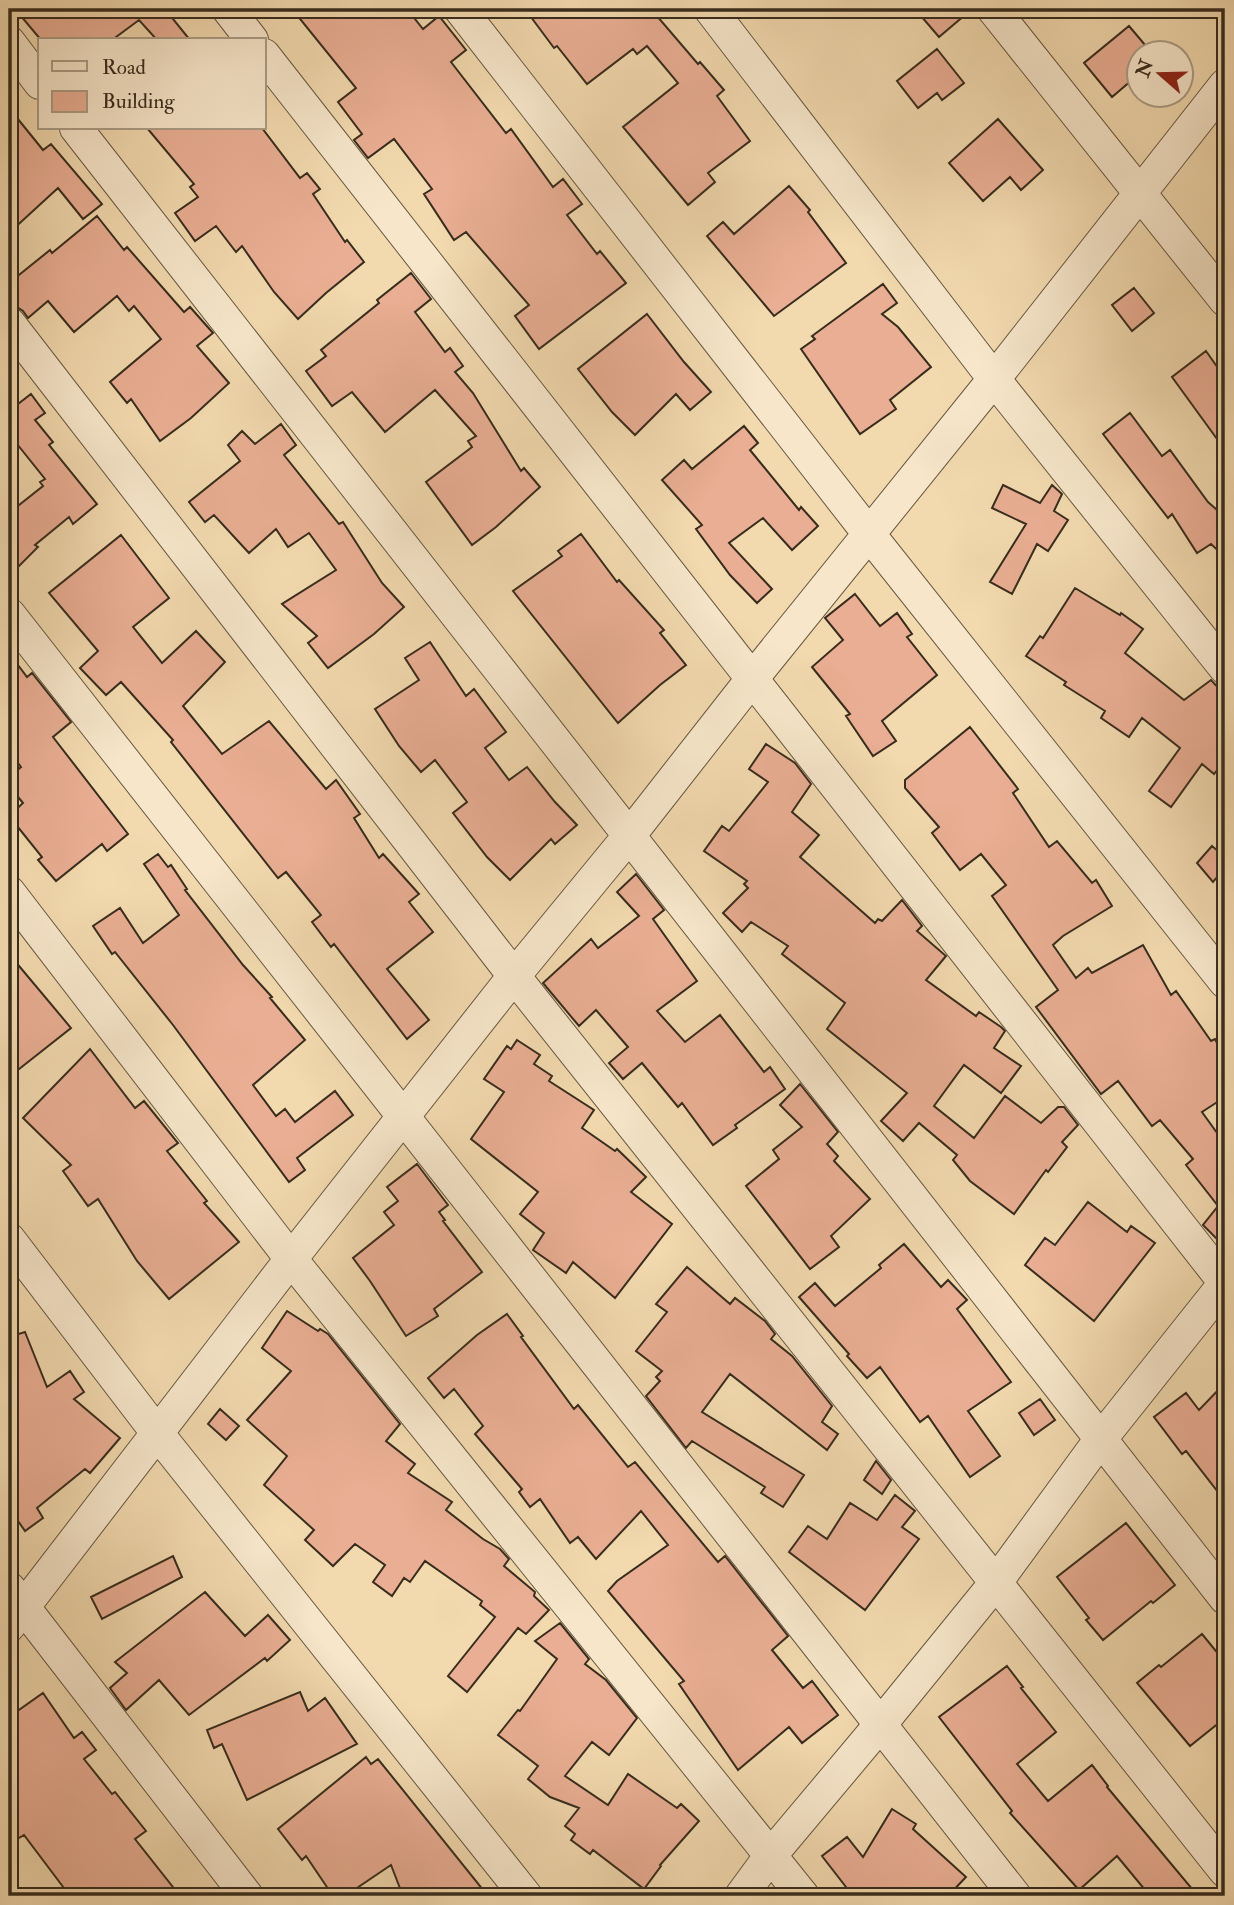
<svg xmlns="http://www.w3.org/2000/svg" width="1234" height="1905" viewBox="0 0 1234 1905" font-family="'IM FELL Double Pica',serif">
  <rect width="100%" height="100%" fill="#f2d9ae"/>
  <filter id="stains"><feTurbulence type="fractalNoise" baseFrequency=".00286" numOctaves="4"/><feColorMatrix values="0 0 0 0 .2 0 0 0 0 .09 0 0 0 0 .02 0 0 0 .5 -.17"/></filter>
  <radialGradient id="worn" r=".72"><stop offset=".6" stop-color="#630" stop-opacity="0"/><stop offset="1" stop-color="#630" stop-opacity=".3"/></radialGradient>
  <!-- building -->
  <path fill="#e9ae93" stroke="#382c1d" stroke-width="2" d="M15,9h150l25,31h-33l-18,-20 -27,20h-71z
    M292,9h115l16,20 16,-13 27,34 -15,12 55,71 5,-4 42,58 10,-8 19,25 -15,11 30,39 3,-3 26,32 -87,66 -24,-33 14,-11 -63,-73 -12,8 -30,-46 8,-5 -38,-50 -26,19 -14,-18 8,-6 -24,-32 18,-14z
    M525,9h126l47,55 2,-2 24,28 -7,6 33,45 -42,32 7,9 -27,23 -65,-78 55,-44 -31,-37 -10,8 -4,-5 -46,35 -30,-38 -3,2z
    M915,9h57l-33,28z
    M1129,26l22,26h-12v22l-27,23 -28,-34z
    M937,49l27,34 -22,17 -5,-7 -19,15 -21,-27z
    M9,108l34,42 8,-6 51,60 -19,15 -25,-31 -49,45z
    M998,119l45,51 -22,20 -11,-13 -27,24 -34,-38z
    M147,128h115l38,50 7,-5 13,16 -7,5 32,48 2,-2 17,22 -38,31 -28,26 -24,-27 -32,-46 -6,6 -20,-26 -21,15 -20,-28 23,-16 -8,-10 4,-3z
    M789,186l21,24 -2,2 38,51 -72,53 -67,-80 16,-14 11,12z
    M97,216l27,34 3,-3 57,65 6,-5 23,26 -16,13 32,37 -38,35 -31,23 -29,-42 -4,4 -17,-21 51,-43 -27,-33 -5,5 -12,-15 -43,36 -26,-31 -20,17 -5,-7 -14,-9v-19l41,-33 2,3z
    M411,273l20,26 -16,13 30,40 5,-4 13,18 -8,6 18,21 48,78 3,-3 16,19 -44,40 -24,18 -46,-63 46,-35 -4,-6 8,-5 -41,-46 -50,42 -33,-40 -20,14 -26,-35 20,-15 -5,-6 58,-47 -2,-3z
    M883,284l14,19 -15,11 16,13 33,40 -41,33 6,9 -36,25 -59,-85 14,-10 -3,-3z
    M1134,288l20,25 -22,18 -20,-26z
    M647,314l37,48 27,30 -21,18 -14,-16 -41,41 -23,-23 -34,-43z
    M1206,351l19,27v72l-53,-73z
    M31,394l14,19 -10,7 18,22 -4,3 48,59 -24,20 -4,-7 -34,28 3,2 -29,29v-63l34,-27 -3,-4 5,-3 -36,-45v-23z
    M1130,413l32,43 8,-6 38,52 17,15v40l-14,-13 -14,9 -25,-39 -4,4 -65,-84z
    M281,424l15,21 -12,10 55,69 4,-2 39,61 22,24 -30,27 -46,34 -20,-25 9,-7 -35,-32 54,-34 -27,-37 -21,14 -12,-18 -27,24 -35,-38 -9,7 -16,-20 51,-41 -12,-16 14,-14 13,13z
    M744,426l14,17 -8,7 49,60 2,-3 17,19 -26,24 -29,-32 -34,25 43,46 -15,14 -27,-28 -34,-46 6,-4 -40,-45 22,-20 8,9z
    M1003,485l37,18 12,-18 10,9 -8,17 14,9 -20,31 -11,-7 -25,50 -22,-12 36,-58 -34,-16z
    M581,534l36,48 2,-2 45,50 -4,3 26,32 -26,20 -42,38 -105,-132 49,-35 -4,-5z
    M121,535l48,63 -36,29 29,36 34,-32 29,31 -42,44 39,48 47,-33 57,68 10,-9 24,34 -6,4 25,40 4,-4 36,40 -10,8 24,30 -46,37 42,51 -22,19 -73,-95 -3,3 -19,-25 9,-7 -35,-43 -8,6 -107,-136 2,-2 -52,-58 -15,13 -26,-27 18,-17 -49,-58z
    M1075,588l45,27 1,-2 22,16 -18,24 59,47 27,-20 14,15v65l-11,14 -12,-10 -31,43 -22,-16 31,-43 -38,-30 -13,19 -28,-19 4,-7 -41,-26 2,-3 -40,-26 14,-20 3,2z
    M855,594l25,32 17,-13 15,21 -5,3 30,38 -55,46 14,20 -23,15 -27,-40 4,-2 -38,-47 31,-27 -18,-22z
    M430,642l36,54 8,-7 32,43 -21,16 24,32 18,-13 28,35 22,23 -22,19 -4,-5 -41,41 -23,-23 -34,-44 14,-11 -32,-42 -14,12 -22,-26 -24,-37 44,-29 -14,-22z
    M9,653l18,24 5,-4 39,49 -18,15 75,97 -21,17 -5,-7 -46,37 -18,-21 4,-3 -33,-41 14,-13 -14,-17v-9l12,-10 -12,-16z
    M970,727l48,62 -5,4 36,54 8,-6 35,42 4,-3 16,26 -49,30 -10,9 23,33 12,-10 4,5 51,-28 28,50 5,-4 35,50 4,-2 2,4 8,-7v61l-23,15 23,32v103l-22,-22 15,-19 -32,-41 7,-6 -33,-39 -8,6 -34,-45 -17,13 -65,-87 22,-17 -66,-94 14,-11 -25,-31 -21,16 -28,-37 7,-6 -34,-39v-8z
    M766,744l29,19 16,21 -19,28 27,23 -19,22 75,66 3,-4 4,2 20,-21 20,26 -5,5 29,25 -20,24 50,36 3,-4 22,15 4,4 -11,17 27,18 -20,27 -37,-28 -30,41 40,32 31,-42 36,27 17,-16h6l14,18 -16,17 5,5 -19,25 -2,-2 -32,44 -44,-33 -17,-21 4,-5 -38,-32 -16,18 -22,-20 26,-28 -80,-64 18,-26 -63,-49 6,-8 -37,-24 -9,10 -19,-19 25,-25 -4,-4 3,-3 -43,-30 18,-25 7,5 39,-49 -19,-13z
    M1212,846l13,11v11l-12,14 -16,-19z
    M158,854l10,13 3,-2 16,24 -2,1 58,75 29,32 -2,1 35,42 -52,45 23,31 9,-7 10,13 40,-31 18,24 -56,43 8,12 -16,12 -116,-157 -58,-73 -3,2 -19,-28 27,-18 23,35 36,-28 -35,-51z
    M636,874l28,36 -11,9 44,62 -40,30 28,31 35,-27 44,57 6,-5 15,22 -50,36 2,3 -24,17 -31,-42 -4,4 -36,-44 -19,16 -14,-16 19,-16 -32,-37 -17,16 -36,-43 48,-44 7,9 41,-32 -22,-24z
    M9,954l62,74 -62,49z
    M517,1040l23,15 -6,9 18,12 -3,5 45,29 -12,18 33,23 2,-2 29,28 -15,15 41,32 -57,74 -42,-36 -7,11 -33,-23 11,-17 -24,-19 18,-22 -67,-53 33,-47 -20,-13 23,-33 4,3z
    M90,1049l45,59 9,-7 34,42 -11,8 40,50 -3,2 35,39 -70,57 -32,-38 -39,-62 -10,7 -25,-35 8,-6 -48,-47z
    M800,1084l38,48 -11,12 11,12 -4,5 36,38 -39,37 8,11 -29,22 -64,-83 33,-27 -6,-9 29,-23 -22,-22z
    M417,1164l31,41 -9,7 6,8 -2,1 39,51 -48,37 4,7 -32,20 -36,-55 -17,-23 41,-33 -10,-13 14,-11 -11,-14z
    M1088,1202l39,30 4,-6 24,17 -61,78 -69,-56 20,-27 10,7z
    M904,1244l37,43 7,-7 19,20 -10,9 54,73 -43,29 32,45 -30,21 -42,-61 -8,6 -40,-55 -13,11 -20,-22 2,-2 -50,-57 16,-14 20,23 46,-38 -2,-3z
    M687,1267l43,37 5,-6 30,23 10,13 -4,5 21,17 40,50 -10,16 16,12 -11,16 -97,-76 -28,38 102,63 -21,32 -22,-14 4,-6 -73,-46 -6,7 -40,-52 14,-15 -4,-4 6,-6 -26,-20 31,-39 -11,-8z
    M287,1311l31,20 2,-2 8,5 72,90 -14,17 29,23 -7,9 44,29 -6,8 37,29 17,10 9,10 -5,7 31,26 -1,4 15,14 -23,24 -8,-6 -51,64 -19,-16 47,-59 -15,-12 2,-4 -57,-40 -15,21 -6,-4 -12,18 -19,-14 12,-17 -30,-21 -22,22 -28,-26 9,-10 -50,-45 23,-29 -40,-36 44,-49 -29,-23z
    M507,1314l16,22 -2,1 53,72 4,-4 50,62 7,-5 83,100 7,-6 63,80 -16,14 31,38 9,-7 26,34 -36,28 -13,-16 -51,43 -59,-86 5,-3 -76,-90 9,-10 51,-36 -27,-34 -45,48 -18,-22 -8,6 -30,-44 -10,8 -11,-15 3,-3 -47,-55 8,-8 -29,-37 -10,9 -16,-20 49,-43z
    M25,1332l22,55 23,-16 14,21 -10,7 46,39 -30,35 -5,-4 -48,39 6,10 -18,13 -16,-23v-171z
    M1225,1383v118l-39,-50 -4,3 -28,-37 32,-24 13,17z
    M1040,1399l15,21 -21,15 -15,-22z
    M220,1409l19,17 -13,14 -18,-16z
    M876,1461l15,19 -9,14 -18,-14z
    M895,1495l20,16 -13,16 17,12 -54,71 -76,-58 19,-26 19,13 23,-36 27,17z
    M1126,1523l49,62 -22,18 -2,-2 -48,39 -17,-20 3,-2 -32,-41z
    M173,1556l9,21 -80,42 -11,-22z
    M205,1592l40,44 23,-21 22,25 -23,21 -2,-3 -76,57 -30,-35 -33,30 -16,-22 17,-15 -12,-11z
    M560,1623l29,36 -4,5 21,16 31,38 -28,37 -17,-13 -27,34 43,29 20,-31 49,34 4,-4 18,17 -39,44 1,1 -17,23 -51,-39 -3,4 -19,-14 4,-6 -10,-8 14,-18 -29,-11 -22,-18 10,-13 -40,-31 20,-25 2,1 37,-52 -22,-18z
    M1202,1634l23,28v56l-35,28 -53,-63 22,-18 2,2z
    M1007,1666l16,21 -2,1 35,44 -39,32 31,37 44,-36 16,21 -1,1 91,109h-48l-33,-40 -38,34 -69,-77 2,-2 -73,-94z
    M300,1692l8,19 17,-13 32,46 -110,56 -25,-56 -8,4 -7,-18z
    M43,1693l31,45 8,-6 14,18 -12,9 28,35 3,-2 31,39 -11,8 45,57h-110l-46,-61 -5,3 -10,-14v-107z
    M366,1757l5,7 7,-5 110,137h-85l-12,-31 -46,31h-12l-27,-40 -4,4 -24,-31z
    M892,1809l24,15 -3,5 53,48 -18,19h-95l-31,-40 25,-19 16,20z"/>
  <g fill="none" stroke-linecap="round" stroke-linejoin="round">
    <defs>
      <path id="minor" d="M228,9l24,31
        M460,9l409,525 356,448
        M710,9l284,370 231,289
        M993,9l232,291
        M9,42l31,41
        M264,55l961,1228
        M76,128l1149,1470
        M9,323l505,653 711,895
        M9,614l1006,1282
        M9,892l282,367 512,637
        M9,1239l149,195 368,462
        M9,1588l238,308
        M9,1626l282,-367 223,-283 115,-140 123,-157 242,-300 231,-294
        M741,1896l30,-41 109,-130 117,-144 103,-141 125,-157"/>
    </defs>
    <!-- minor casing -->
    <use href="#minor" stroke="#665741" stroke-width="34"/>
    <!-- minor -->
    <use href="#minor" stroke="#f7e6ca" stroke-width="32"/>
  </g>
  <!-- margin -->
  <rect width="1234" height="1905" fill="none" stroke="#f2d9ae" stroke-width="35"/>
  <rect x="10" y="10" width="1213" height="1884" fill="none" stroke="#382c1d" stroke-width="3.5"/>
  <rect x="18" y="18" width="1199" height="1870" fill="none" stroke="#382c1d" stroke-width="2"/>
  <!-- legend -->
  <rect x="38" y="38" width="228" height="91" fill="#f7e6ca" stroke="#ab9c85" stroke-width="2"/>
  <rect x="52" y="61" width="35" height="10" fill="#f7e6ca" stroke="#ab9c85" stroke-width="2"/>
  <text x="102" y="74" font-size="21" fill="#382c1d">Road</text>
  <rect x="52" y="91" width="35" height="21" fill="#e9ae93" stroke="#ab9c85" stroke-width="2"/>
  <text x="102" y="108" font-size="21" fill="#382c1d">Building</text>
  <!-- north arrow -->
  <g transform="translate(1160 74) rotate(290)"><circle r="33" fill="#f7e6ca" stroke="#ab9c85" stroke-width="2"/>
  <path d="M0-5L12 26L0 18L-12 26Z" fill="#8f2418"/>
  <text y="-10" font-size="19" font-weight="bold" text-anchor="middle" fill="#382c1d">N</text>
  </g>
  <rect width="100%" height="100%" filter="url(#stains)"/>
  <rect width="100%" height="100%" fill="url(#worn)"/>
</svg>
